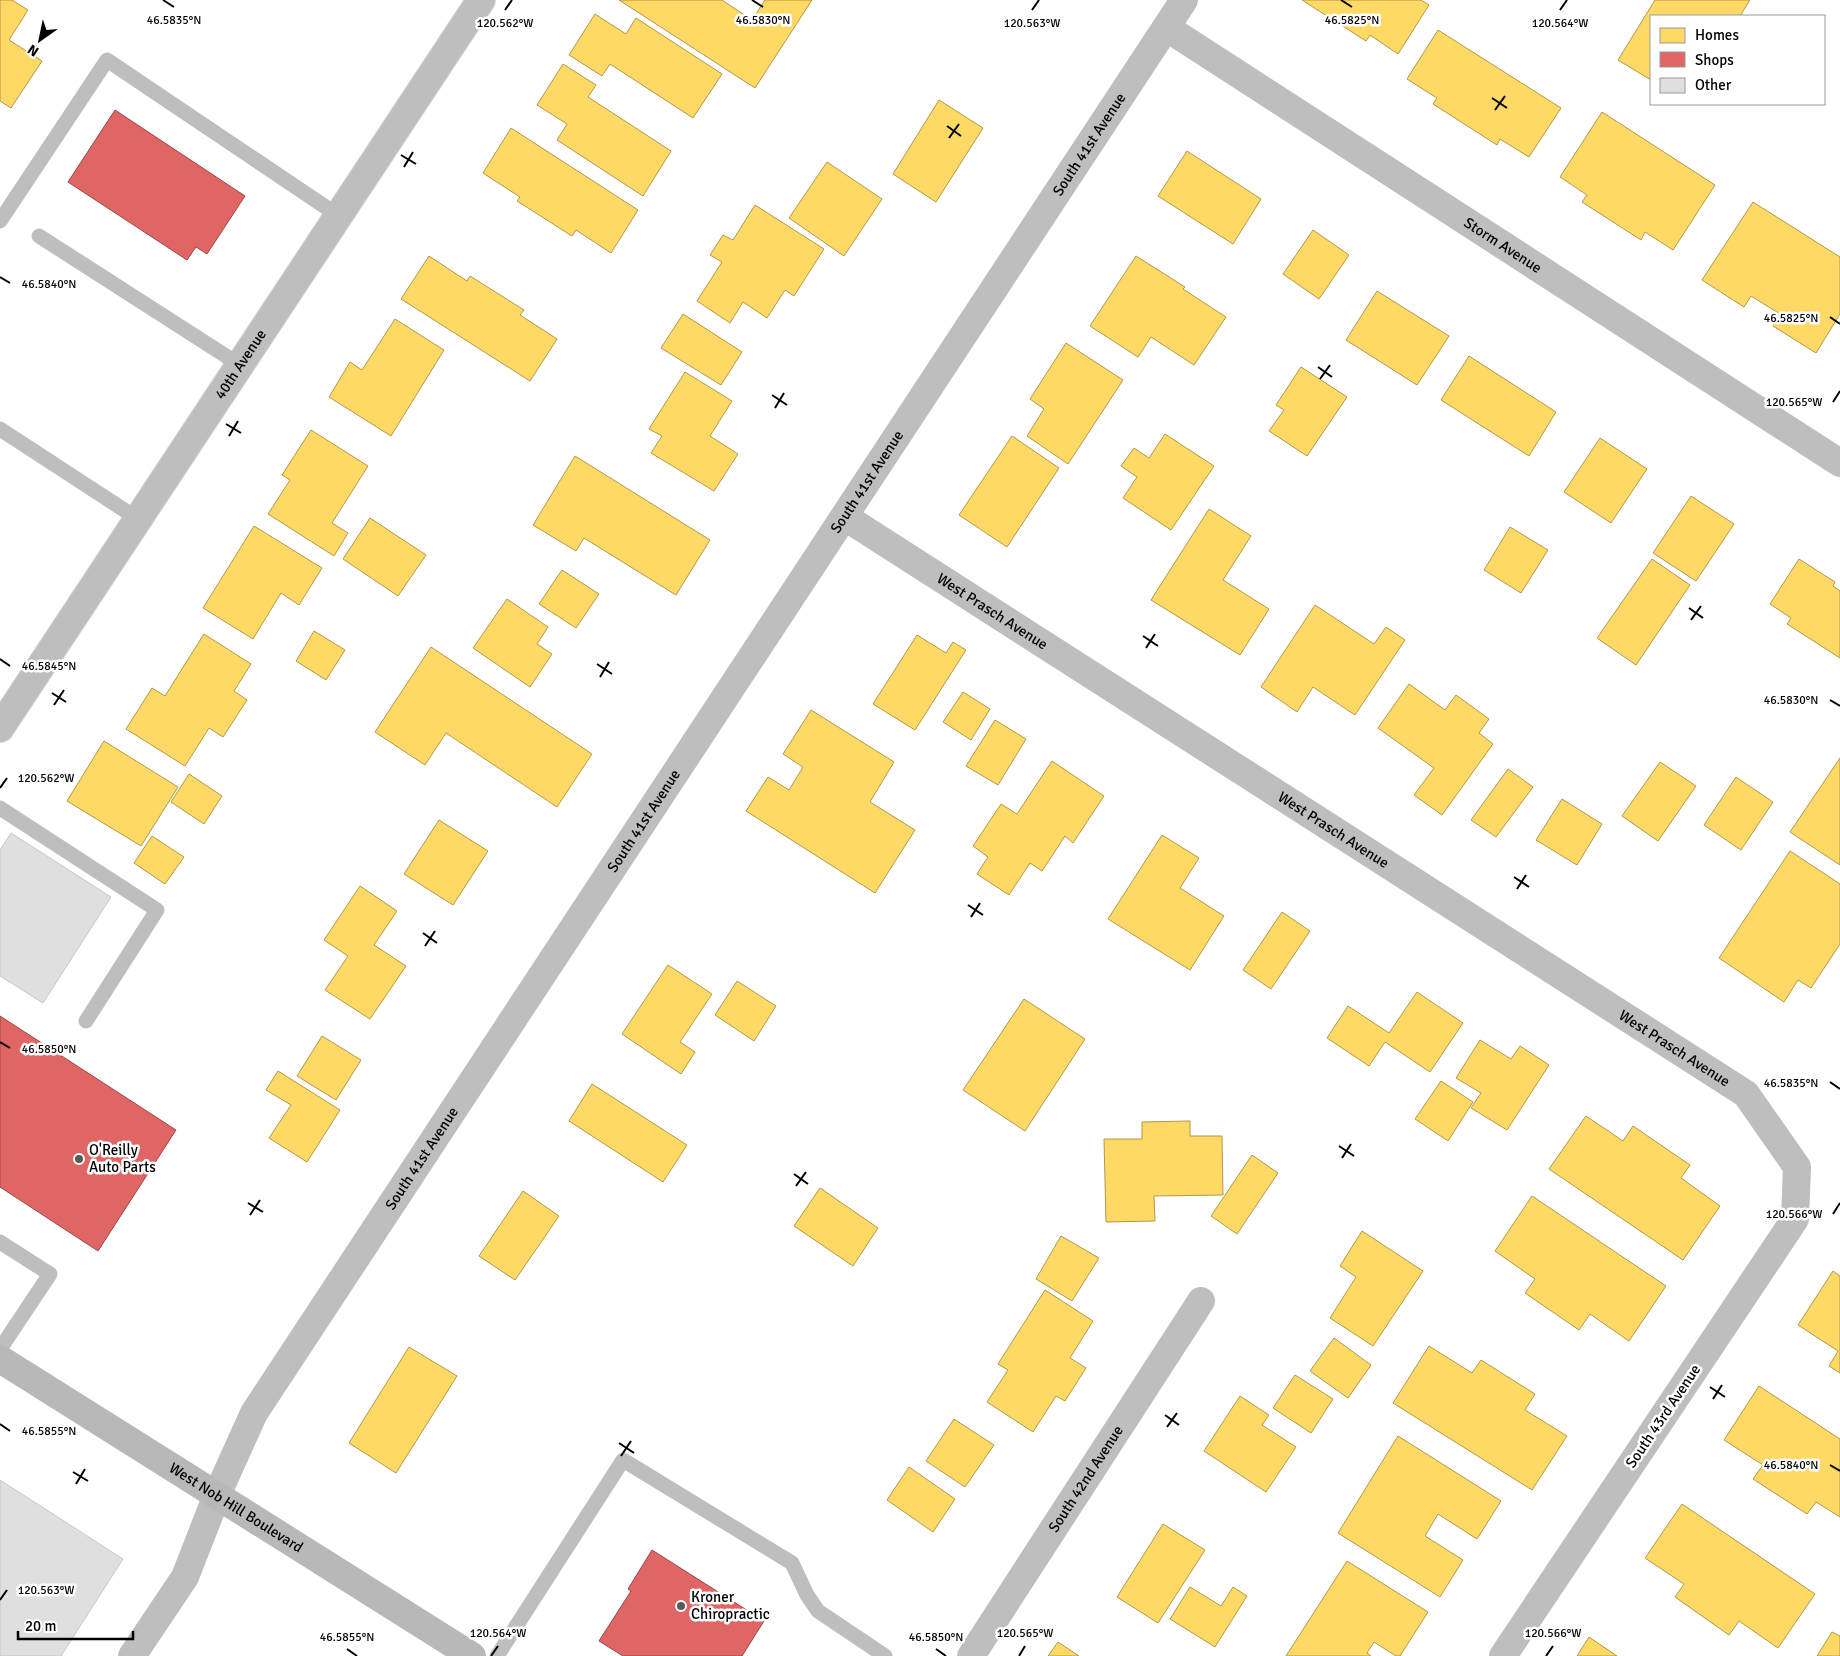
<svg xmlns="http://www.w3.org/2000/svg" width="1840" height="1656" viewBox="0 0 1840 1656" font-family="Signika,sans-serif">
  <rect width="100%" height="100%" fill="#fff"/>
  <!-- homes -->
  <path fill="#ffd966" stroke="#b29847" d="M0,0h12l16,10 -19,30 33,21 -31,47 -11,-7z
    M619,0h103l30,20 13,-20h47l-57,88z
    M1302,0h119l8,5 -31,49 -28,-19 -4,6z
    M1655,0h95l-10,16h-89v64l-33,-20z
    M595,14l31,20 10,-16 86,56 -29,44 -83,-54 -8,12 -33,-21z
    M1438,30l123,78 -32,49 -29,-18 -3,6 -64,-41 4,-6 -30,-19z
    M563,64l33,21 -8,12 83,54 -28,45 -86,-56 10,-16 -30,-19z
    M939,100l44,28 -47,74 -43,-28z
    M1602,112l113,73 -42,65 -28,-18 -4,8 -59,-38 5,-7 -27,-18z
    M511,128l127,82 -27,43 -35,-23 -4,6 -55,-35 3,-4 -37,-24z
    M1187,151l74,48 -28,45 -75,-48z
    M827,162l55,37 -38,57 -55,-38z
    M1753,202l87,55v57l-24,39 -43,-27 7,-12 -29,-18 -7,11 -42,-27z
    M755,205l69,44 -30,47 -9,-6 -18,28 -24,-16 -13,21 -33,-22 25,-39 -12,-7 13,-20 10,5z
    M1313,230l36,25 -30,44 -36,-25z
    M429,256l38,25 3,-5 54,34 -4,5 37,24 -27,42 -129,-82z
    M1136,256l49,31 -2,2 43,28 -32,48 -43,-28 -13,20 -48,-31z
    M1377,291l72,45 -32,49 -71,-45z
    M683,314l59,38 -21,33 -60,-37z
    M395,319l49,31 -53,86 -62,-39 21,-35 12,8z
    M1066,343l57,37 -55,84 -41,-28 17,-27 -14,-10z
    M1469,356l87,56 -27,44 -88,-56z
    M1301,367l46,30 -40,59 -38,-25 15,-21 -8,-5z
    M685,372l47,29 -22,35 28,18 -24,37 -63,-38 11,-17 -13,-7z
    M311,430l57,36 -36,57 16,10 -14,23 -66,-42 22,-34 -8,-5z
    M1165,434l49,32 -43,64 -48,-32 14,-21 -16,-11 13,-18 15,10z
    M1012,436l47,32 -52,79 -48,-32z
    M1600,438l47,31 -36,54 -47,-31z
    M575,456l135,84 -34,55 -92,-57 -8,13 -43,-26z
    M1691,496l43,28 -38,57 -43,-28z
    M1209,509l42,27 -28,44 46,29 -29,46 -89,-55z
    M370,518l56,37 -28,41 -55,-37z
    M254,526l68,42 -23,37 -18,-12 -28,46 -50,-31z
    M1510,527l38,23 -27,43 -37,-23z
    M1652,559l38,26 -54,80 -39,-27z
    M1799,559l36,23 -2,4 7,5v67l-53,-34 4,-6 -21,-14z
    M562,570l37,24 -23,34 -37,-24z
    M507,599l41,28 -11,17 15,10 -22,33 -57,-39z
    M1315,605l59,39 12,-17 19,13 -50,75 -42,-28 -16,25 -36,-25z
    M314,631l31,19 -19,30 -30,-19z
    M204,634l47,30 -17,27 13,9 -24,37 -14,-9 -24,38 -59,-37 26,-41 13,8z
    M917,635l29,18 7,-11 13,8 -51,80 -42,-26z
    M431,647l161,107 -35,53 -111,-74 -21,32 -50,-33z
    M1409,684l36,26 11,-15 33,24 -10,14 14,11 -51,71 -28,-20 20,-27 -56,-40z
    M963,692l27,17 -19,31 -28,-18z
    M811,710l83,52 -24,40 45,28 -40,63 -129,-82 22,-34 21,13 14,-23 -20,-13z
    M995,720l31,19 -28,46 -32,-19z
    M104,741l74,46 -37,59 -74,-45z
    M1840,758v107l-50,-33z
    M1052,761l52,35 -31,47 -8,-7 -23,35 -12,-8 -21,32 -32,-21 11,-17 -15,-11 28,-42 16,10z
    M1660,762l36,24 -38,55 -36,-25z
    M1508,769l25,18 -37,50 -25,-17z
    M189,774l33,22 -18,28 -33,-22z
    M1736,777l37,25 -32,48 -37,-25z
    M1562,799l40,25 -25,41 -41,-25z
    M439,820l49,31 -35,54 -49,-31z
    M1162,835l37,23 -19,30 44,28 -34,54 -82,-51z
    M152,836l32,21 -19,27 -31,-21z
    M1790,851l50,33v60l-29,44 -13,-8 -14,22 -65,-44z
    M360,886l37,25 -23,34 32,21 -36,53 -45,-29 23,-34 -24,-16z
    M1282,912l28,19 -39,58 -28,-19z
    M668,965l44,29 -32,48 15,10 -14,22 -59,-40z
    M737,981l39,25 -22,35 -39,-26z
    M1417,992l46,31 -33,49 -45,-30 -16,24 -42,-28 21,-32 41,27z
    M1024,999l61,40 -60,92 -62,-41z
    M322,1036l39,24 -25,40 -39,-24z
    M1480,1040l31,19 9,-13 29,19 -42,65 -36,-22 10,-15 -25,-15z
    M278,1071l62,39 -33,52 -38,-24 22,-33 -25,-15z
    M1441,1081l32,21 -25,39 -33,-22z
    M592,1084l95,61 -24,37 -94,-61z
    M1586,1116l37,25 10,-15 57,39 -9,13 39,28 -37,54 -134,-91z
    M1190,1121v15h32l1,59 -69,1 1,25 -49,1 -2,-83h38v-17z
    M1252,1155l26,18 -41,61 -26,-18z
    M820,1188l58,40 -25,38 -59,-40z
    M523,1191l36,25 -44,64 -36,-24z
    M1532,1196l134,90 -37,55 -39,-27 -11,16 -54,-37 10,-14 -40,-28z
    M1362,1231l61,40 -50,75 -43,-28 26,-41 -16,-11z
    M1061,1236l38,22 -27,43 -36,-22z
    M1833,1271l7,5v97l-11,-7 9,-15 -40,-26z
    M1045,1290l48,31 -23,37 16,10 -21,33 -9,-5 -23,36 -46,-30 21,-32 -10,-6z
    M1334,1338l37,27 -23,33 -38,-27z
    M1429,1346l43,27 9,-13 54,34 -10,16 42,26 -35,54 -139,-87z
    M409,1347l48,29 -61,97 -47,-30z
    M1295,1375l38,24 -22,34 -38,-25z
    M1759,1386l81,53v78l-24,-15 -9,12 -54,-35 10,-14 -39,-25z
    M1240,1396l29,19 -7,10 34,22 -30,45 -62,-41z
    M954,1419l40,26 -29,42 -39,-26z
    M1398,1436l103,65 -24,38 -39,-25 -13,22 38,24 -23,37 -102,-64z
    M909,1467l46,32 -22,33 -46,-32z
    M1682,1504l133,90 -37,54 -39,-27 -10,14 -54,-38 9,-13 -39,-26z
    M1163,1524l42,26 -47,73 -41,-26z
    M1347,1561l81,51 -28,44h-4l-22,-14 -7,11 4,3h-85z
    M1190,1587l31,19 12,-19 14,9 -32,51 -45,-28z
    M1832,1632l8,4v20h-23z
    M1589,1637l28,19h-40z
    M1058,1642l21,14h-31z"/>
  <!-- shops -->
  <path fill="#e06666" stroke="#9d4747" d="M115,110l130,86 -38,58 -11,-7 -9,13 -119,-78z
    M0,1016l176,114 -78,121 -98,-64z
    M652,1550l112,71 -22,35h-119l-24,-15 32,-50 -3,-2z"/>
  <!-- building -->
  <path fill="#dfdfdf" stroke="#c7c7c7" d="M11,833l100,64 -68,106 -43,-27v-126z
    M0,1480l123,79 -62,97h-61z"/>
  <g fill="none" stroke-linecap="round" stroke-linejoin="round">
    <defs>
      <g id="primary">
        <path id="s6" d="M0,728l481,-728"/>
      </g>
    </defs>
    <!-- primary casing -->
    <use href="#primary" stroke="#dbdbdb" stroke-width="30"/>
    <!-- service -->
    <path stroke="#bebebe" stroke-width="15" d="M0,221l107,-161 232,156
      M39,236l201,129
      M0,429l138,90
      M0,808l157,102 -71,111
      M0,1242l50,32 -50,75
      M497,1656l126,-196 169,103 15,32 11,16 67,45"/>
    <!-- minor -->
    <g stroke="#bebebe" stroke-width="28">
      <path id="s1" d="M1167,28l673,435"/>
      <path id="s2" d="M845,517l901,577 51,73 -2,52 -292,437"/>
      <path id="s3" d="M132,1656l53,-79 32,-82 37,-82 930,-1413"/>
      <path id="s4" d="M971,1656l230,-355"/>
    </g>
    <!-- secondary -->
    <path stroke="#b8b8b8" stroke-width="28" id="s5" d="M0,1359l472,297"/>
    <!-- primary -->
    <use href="#primary" stroke="#bebebe" stroke-width="28"/>
  </g>
  <!-- ticks -->
  <path fill="none" stroke="#000" stroke-width="2" d="M163,0l11,7M752,0l11,7M1341,0l11,7M505,10l7,-10M1032,10l7,-10M1560,10l7,-10M1492,98l15,10M1495,110l10,-14M947,126l14,10M949,138l10,-14M401,155l15,9M404,167l9,-15M0,277l10,6M1830,317l10,7M1318,367l14,10M1320,379l10,-14M772,395l15,10M1833,402l7,-11M775,408l9,-15M226,424l15,9M229,436l9,-15M1689,608l14,10M1691,620l10,-14M1143,636l15,10M1146,648l9,-14M0,659l10,7M597,664l15,10M600,677l9,-15M52,693l14,9M1830,700l10,6M54,705l10,-15M0,788l7,-10M1514,877l15,10M1517,889l9,-14M968,905l15,10M971,917l9,-14M423,933l14,10M425,946l10,-15M0,1042l10,6M1830,1082l10,7M1339,1146l15,10M1342,1158l9,-14M794,1174l14,10M796,1186l10,-14M248,1203l15,9M1833,1214l7,-11M250,1215l10,-15M1710,1387l15,10M1713,1399l9,-14M1165,1415l14,10M0,1424l10,7M1167,1427l10,-14M619,1443l15,10M621,1456l10,-15M1830,1465l10,6M73,1472l15,9M76,1484l9,-15M0,1600l7,-10M347,1649l10,7M936,1649l10,7M491,1656l7,-10M1019,1656l6,-10M1546,1656l7,-10"/>
  <!-- markers -->
  <g fill="#595959" stroke="#fff" stroke-width="2">
    <circle cx="79" cy="1159" r="5"/>
    <circle cx="681" cy="1606" r="5"/>
  </g>
  <g text-anchor="middle" stroke-width="5" stroke-linejoin="round" paint-order="stroke">
    <!-- street labels -->
    <g font-size="15" fill="#000" stroke="#fff">
      <text dy="5" stroke="none"><textPath href="#s3" startOffset="1792">South 41st Avenue</textPath></text>
      <text dy="5" stroke="none"><textPath href="#s1" startOffset="400">Storm Avenue</textPath></text>
      <text dy="5" stroke="none"><textPath href="#s6" startOffset="436">40th Avenue</textPath></text>
      <text dy="5" stroke="none"><textPath href="#s3" startOffset="1388">South 41st Avenue</textPath></text>
      <text dy="5" stroke="none"><textPath href="#s2" startOffset="175">West Prasch Avenue</textPath></text>
      <text dy="5" stroke="none"><textPath href="#s3" startOffset="982">South 41st Avenue</textPath></text>
      <text dy="5" stroke="none"><textPath href="#s2" startOffset="580">West Prasch Avenue</textPath></text>
      <text dy="5" stroke="none"><textPath href="#s2" startOffset="985">West Prasch Avenue</textPath></text>
      <text dy="5" stroke="none"><textPath href="#s3" startOffset="578">South 41st Avenue</textPath></text>
      <text transform="translate(1663 1416) rotate(-56)" y="5">South 43rd Avenue</text>
      <text dy="5" stroke="none"><textPath href="#s4" startOffset="211">South 42nd Avenue</textPath></text>
      <text dy="5" stroke="none"><textPath href="#s5" startOffset="279">West Nob Hill Boulevard</textPath></text>
    </g>
    <!-- poi labels -->
    <g font-size="15" fill="#000" stroke="#fff" text-anchor="start">
      <text x="89" y="1155">O'Reilly<tspan x="89" dy="17">Auto Parts</tspan></text>
      <text x="691" y="1602">Kroner<tspan x="691" dy="17">Chiropractic</tspan></text>
    </g>
  </g>
  <g font-size="12" text-anchor="middle" fill="#000" stroke="#fff" stroke-width="5" stroke-linejoin="round" paint-order="stroke">
    <text x="174" y="24">46.5835°N</text>
    <text x="763" y="24">46.5830°N</text>
    <text x="1352" y="24">46.5825°N</text>
    <text x="1560" y="27">120.564°W</text>
    <text x="505" y="27">120.562°W</text>
    <text x="1032" y="27">120.563°W</text>
    <text x="49" y="288">46.5840°N</text>
    <text x="1791" y="322">46.5825°N</text>
    <text x="1794" y="406">120.565°W</text>
    <text x="49" y="670">46.5845°N</text>
    <text x="1791" y="704">46.5830°N</text>
    <text x="46" y="782">120.562°W</text>
    <text x="49" y="1053">46.5850°N</text>
    <text x="1791" y="1087">46.5835°N</text>
    <text x="1794" y="1218">120.566°W</text>
    <text x="49" y="1435">46.5855°N</text>
    <text x="1791" y="1469">46.5840°N</text>
    <text x="46" y="1594">120.563°W</text>
    <text x="498" y="1637">120.564°W</text>
    <text x="1025" y="1637">120.565°W</text>
    <text x="1553" y="1637">120.566°W</text>
    <text x="347" y="1641">46.5855°N</text>
    <text x="936" y="1641">46.5850°N</text>
  </g>
  <!-- legend -->
  <rect x="1650" y="15" width="175" height="90" fill="#ffffff" stroke="#999999"/>
  <rect x="1660" y="28" width="25" height="15" fill="#ffd966" stroke="#999999"/>
  <text x="1695" y="40" font-size="15" fill="#000000">Homes</text>
  <rect x="1660" y="52" width="25" height="15" fill="#e06666" stroke="#999999"/>
  <text x="1695" y="65" font-size="15" fill="#000000">Shops</text>
  <rect x="1660" y="78" width="25" height="15" fill="#dfdfdf" stroke="#999999"/>
  <text x="1695" y="90" font-size="15" fill="#000000">Other</text>
  <!-- north arrow -->
  <g transform="translate(40 40) rotate(213)" stroke="#ffffff" stroke-width="4" paint-order="stroke">
  <path d="M0-4L9 19L0 12L-9 19Z" fill="#000000"/>
  <text y="-8" font-size="14" font-weight="bold" text-anchor="middle" fill="#000000">N</text>
  </g>
  <!-- scale -->
  <path d="M18 1631v8h115v-8" fill="none" stroke="#000000" stroke-width="2.5"/>
  <text x="25" y="1631" font-size="15" fill="#000000" stroke="#ffffff" stroke-width="4" paint-order="stroke">20 m</text>
</svg>
